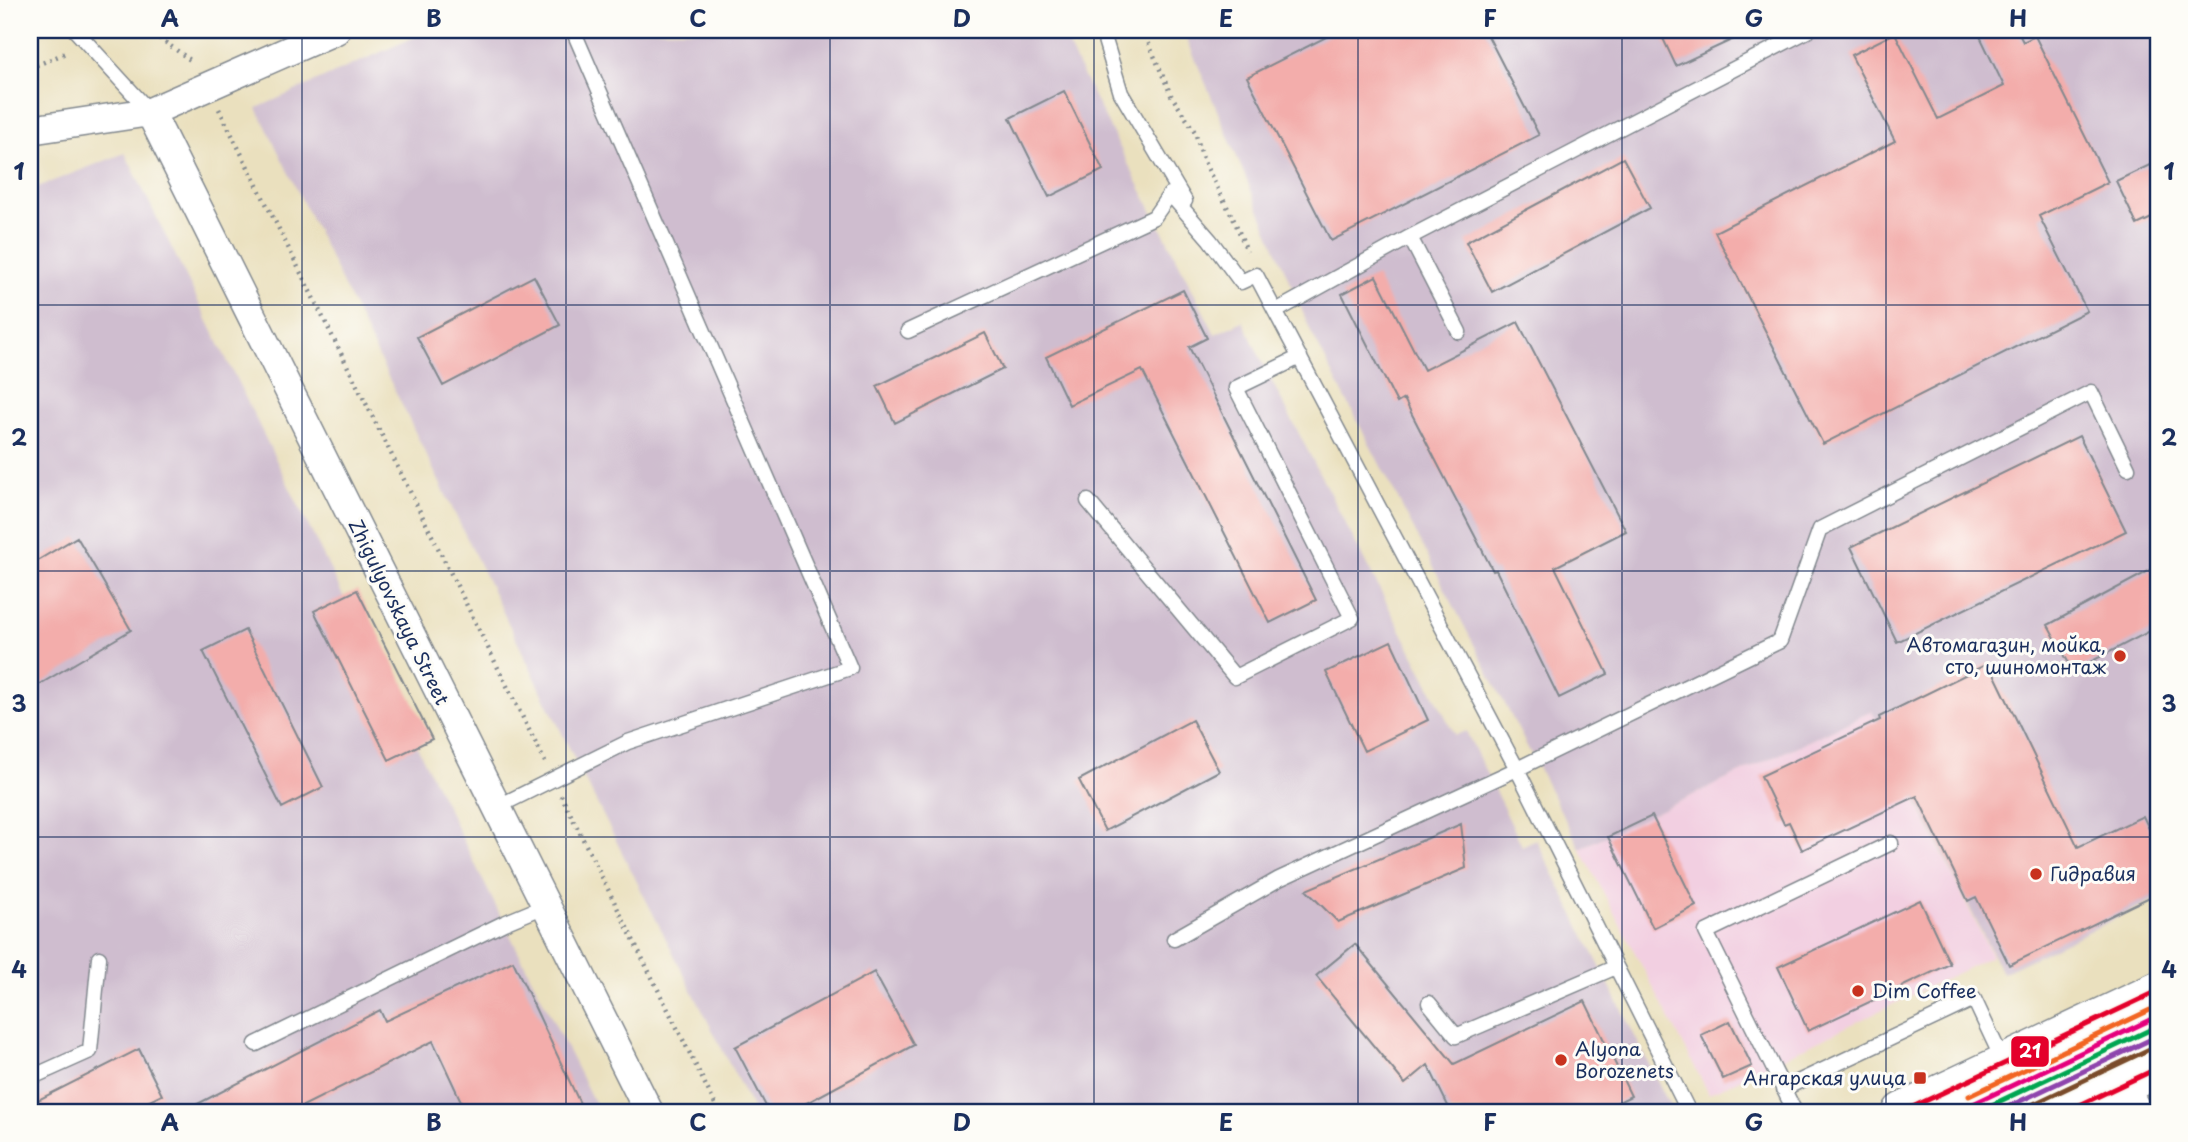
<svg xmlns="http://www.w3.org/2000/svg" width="2188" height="1142" viewBox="0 0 2188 1142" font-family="'Playpen Sans',sans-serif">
  <rect width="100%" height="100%" fill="#fdfcf7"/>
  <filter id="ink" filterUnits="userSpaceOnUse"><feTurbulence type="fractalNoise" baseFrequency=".0143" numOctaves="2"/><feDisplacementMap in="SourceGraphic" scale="14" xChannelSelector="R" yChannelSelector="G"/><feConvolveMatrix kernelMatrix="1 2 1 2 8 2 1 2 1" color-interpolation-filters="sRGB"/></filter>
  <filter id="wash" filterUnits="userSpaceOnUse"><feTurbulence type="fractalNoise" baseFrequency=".00686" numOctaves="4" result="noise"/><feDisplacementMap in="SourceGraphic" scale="28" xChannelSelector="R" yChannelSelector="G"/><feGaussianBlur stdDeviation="1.57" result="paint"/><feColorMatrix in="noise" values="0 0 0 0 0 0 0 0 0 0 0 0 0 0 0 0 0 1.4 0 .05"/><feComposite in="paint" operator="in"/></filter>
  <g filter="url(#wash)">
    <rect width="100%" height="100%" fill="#eae0be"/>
    <!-- built -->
    <path fill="#f2cfe1" d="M1872,711l120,245 -283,138 -129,-246z"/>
    <!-- industrial -->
    <path fill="#cfbdcf" d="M430,30h630l155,304 28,-13 24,51 188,363 11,-4 56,115 14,-7 137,273h-919l-176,-346 -321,-658z
      M1183,30h975v868l-156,75 -130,-262 -292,137 -268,-514z
      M125,153l379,770 95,189h-569v-922z"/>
    <g id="blocks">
      <!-- building -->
      <path fill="#f3adab" d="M1340,30h145l54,105 -208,106 -84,-164z
        M1659,30h94l-77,36z
        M1977,30h40l6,12 12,-6 73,146 -69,34 48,95 -264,133 -108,-212 180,-91 -44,-86 44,-22 43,86 66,-33z
        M1064,91l39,79 -54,27 -39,-79z
        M1623,158l27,50 -158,84 -26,-50z
        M2158,161v54l-21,10 -21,-44z
        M534,276l26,49 -117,61 -26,-49z
        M1376,276l48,94 94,-48 108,209 -71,36 53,107 -49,24 -63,-128 -3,1 -89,-172 -7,4 -55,-109z
        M1183,290l24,48 -18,9 127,253 -46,23 -128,-253 -73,35 -23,-48z
        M985,333l18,36 -108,54 -18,-37z
        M2079,436l47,95 -229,111 -46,-95z
        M77,537l54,93 -101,60v-125z
        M2158,566v61l-85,44 -25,-46z
        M357,590l75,149 -43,21 -75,-149z
        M245,630l78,157 -41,21 -79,-157z
        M1391,641l37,79 -64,31 -38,-79z
        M1989,663l89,184 65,-31 15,32v45l-149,72 -33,-68 -8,4 -51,-105 -115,54 -13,-28 -5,2 -23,-48 119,-56 -1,-3z
        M1192,720l27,51 -114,60 -26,-51z
        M1652,816l44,90 -43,22 -45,-91z
        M1461,824l5,44 -128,54 -32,-32z
        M1920,900l30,64 -142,67 -30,-64z
        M1355,944l99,120 131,-63 46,95 -33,16h-147l-23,-47 -23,19 -89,-108z
        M513,961l71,151h-118l-33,-71 -142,71h-109l198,-102 5,11z
        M874,972l40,73 -124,67h-21l-34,-65z
        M1730,1021l22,45 -29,13 -22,-44z
        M139,1049l23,46 -35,17h-97v-8z"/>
    </g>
  </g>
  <g filter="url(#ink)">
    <use href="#blocks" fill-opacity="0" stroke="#82888e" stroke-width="2"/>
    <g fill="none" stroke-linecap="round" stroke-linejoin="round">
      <defs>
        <path id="lane" d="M75,30l75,82
          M1102,30l19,63 64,108
          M1410,237l49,95
          M1276,311l134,-74 399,-207
          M908,331l246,-114 16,-23 40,46 31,42 15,-7 261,494 172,343
          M1088,501l147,176 117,-59 -116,-230 64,-31
          M497,807l131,-65 222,-74 -277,-638
          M1174,939l105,-60 238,-110 263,-128 40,-112 271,-137 37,76
          M1429,1003l27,33 160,-69
          M256,1044l248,-121 41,-17
          M30,1078l60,-27 9,-93
          M1783,1089l191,-90 30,64
          M1795,1112l-89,-180 185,-89"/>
        <path id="street" d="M150,112l499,1000
          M30,130l120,-18 186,-82
          M2123,1085l15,27"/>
        <path id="secondary" d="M1902,1112l256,-121
          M2065,1112l93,-44"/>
      </defs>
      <!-- lane casing -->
      <use href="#lane" stroke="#82888e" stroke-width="17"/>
      <!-- street casing -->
      <use href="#street" stroke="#82888e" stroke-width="31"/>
      <!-- secondary casing -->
      <use href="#secondary" stroke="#82888e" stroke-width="41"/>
      <!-- path -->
      <path stroke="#82888e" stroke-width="4.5" stroke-dasharray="2 5" stroke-linecap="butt" d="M148,30l45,32
        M1143,30l28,65 24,37 9,30 31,60 12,29
        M108,35l11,-5
        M30,68l38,-16
        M219,109l326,653
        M561,795l158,317"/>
      <!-- lane -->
      <use href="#lane" stroke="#fff" stroke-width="14"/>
      <!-- street -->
      <use href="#street" stroke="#fff" stroke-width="28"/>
      <!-- secondary -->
      <use href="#secondary" stroke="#fff" stroke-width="38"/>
      <defs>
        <path id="bus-1" d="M1902,1112l256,-121
          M2065,1112l93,-44"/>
      </defs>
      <!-- bus-1 casing -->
      <use href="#bus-1" stroke="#fdfcf7" stroke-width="10"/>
      <!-- bus-1 -->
      <use href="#bus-1" stroke="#e4002b" stroke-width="5"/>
      <defs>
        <path id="tram-1" d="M1977,1112l181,-86"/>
        <path id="tram-2" d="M1997,1112l161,-76"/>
        <path id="tram-3" d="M1973,1104l181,-86"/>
        <path id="tram-4" d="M2017,1112l141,-67"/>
        <path id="tram-5" d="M1969,1096l181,-86"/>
      </defs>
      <!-- tram-1 casing -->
      <use href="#tram-1" stroke="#fdfcf7" stroke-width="10"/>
      <!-- tram-2 casing -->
      <use href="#tram-2" stroke="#fdfcf7" stroke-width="10"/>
      <!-- tram-3 casing -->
      <use href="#tram-3" stroke="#fdfcf7" stroke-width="10"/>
      <!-- tram-4 casing -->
      <use href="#tram-4" stroke="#fdfcf7" stroke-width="10"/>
      <!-- tram-5 casing -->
      <use href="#tram-5" stroke="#fdfcf7" stroke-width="10"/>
      <!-- tram-1 -->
      <use href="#tram-1" stroke="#00a651" stroke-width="5"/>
      <!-- tram-2 -->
      <use href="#tram-2" stroke="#8e44ad" stroke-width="5"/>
      <!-- tram-3 -->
      <use href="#tram-3" stroke="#e5007d" stroke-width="5"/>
      <!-- tram-4 -->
      <use href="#tram-4" stroke="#7a4b2a" stroke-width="5"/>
      <!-- tram-5 -->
      <use href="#tram-5" stroke="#f26522" stroke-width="5"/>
    </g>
  </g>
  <!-- grid -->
  <path fill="none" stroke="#1b2f5e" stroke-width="2" stroke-opacity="0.55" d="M302,30v1082M566,30v1082M830,30v1082M1094,30v1082M1358,30v1082M1622,30v1082M1886,30v1082M30,305h2128M30,571h2128M30,837h2128"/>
  <!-- markers -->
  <g fill="#c8321e" stroke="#fdfcf7" stroke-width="2.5">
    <circle cx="2120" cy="656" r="7"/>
    <circle cx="2036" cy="874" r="7"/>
    <circle cx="1858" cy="991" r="7"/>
    <circle cx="1561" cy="1060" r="7"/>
    <rect x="1913" y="1071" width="14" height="14" rx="3.5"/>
  </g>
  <g text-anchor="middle" stroke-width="6" stroke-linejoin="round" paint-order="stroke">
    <!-- street labels -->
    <g font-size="19" fill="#1b2f5e" stroke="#fdfcf7">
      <text transform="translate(399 612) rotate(64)" y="7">Zhigulyovskaya Street</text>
    </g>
    <!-- poi labels -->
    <g font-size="19" fill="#1b2f5e" stroke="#fdfcf7" text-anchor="start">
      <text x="2106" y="652" text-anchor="end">Автомагазин, мойка,<tspan x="2106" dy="22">сто, шиномонтаж</tspan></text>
      <text x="2050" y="881">Гидравия</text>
      <text x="1872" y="998">Dim Coffee</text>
      <text x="1575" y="1056">Alyona<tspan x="1575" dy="22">Borozenets</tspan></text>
      <text x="1906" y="1085" text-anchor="end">Ангарская улица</text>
    </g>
  </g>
  <rect stroke="#fdfcf7" stroke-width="2.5" x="2010" y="1035" width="40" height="33" rx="7" fill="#e4002b"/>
  <g font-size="19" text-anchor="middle" font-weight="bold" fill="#fff">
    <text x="2030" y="1058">21</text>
  </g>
  <!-- margin -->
  <rect width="2188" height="1142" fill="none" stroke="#fdfcf7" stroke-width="77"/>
  <rect x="38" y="38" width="2112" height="1066" fill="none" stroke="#1b2f5e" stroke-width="2.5"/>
  <g font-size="23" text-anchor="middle" font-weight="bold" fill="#1b2f5e">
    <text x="170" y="27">A</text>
    <text x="434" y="27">B</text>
    <text x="698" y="27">C</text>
    <text x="962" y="27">D</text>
    <text x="1226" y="27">E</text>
    <text x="1490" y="27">F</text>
    <text x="1754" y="27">G</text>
    <text x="2018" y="27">H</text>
    <text x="19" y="180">1</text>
    <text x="2169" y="180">1</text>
    <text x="19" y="446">2</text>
    <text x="2169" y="446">2</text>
    <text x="19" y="712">3</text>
    <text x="2169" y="712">3</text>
    <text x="19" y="978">4</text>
    <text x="2169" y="978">4</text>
    <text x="170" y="1131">A</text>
    <text x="434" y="1131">B</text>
    <text x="698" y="1131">C</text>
    <text x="962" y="1131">D</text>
    <text x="1226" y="1131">E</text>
    <text x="1490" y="1131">F</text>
    <text x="1754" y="1131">G</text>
    <text x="2018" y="1131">H</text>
  </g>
</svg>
